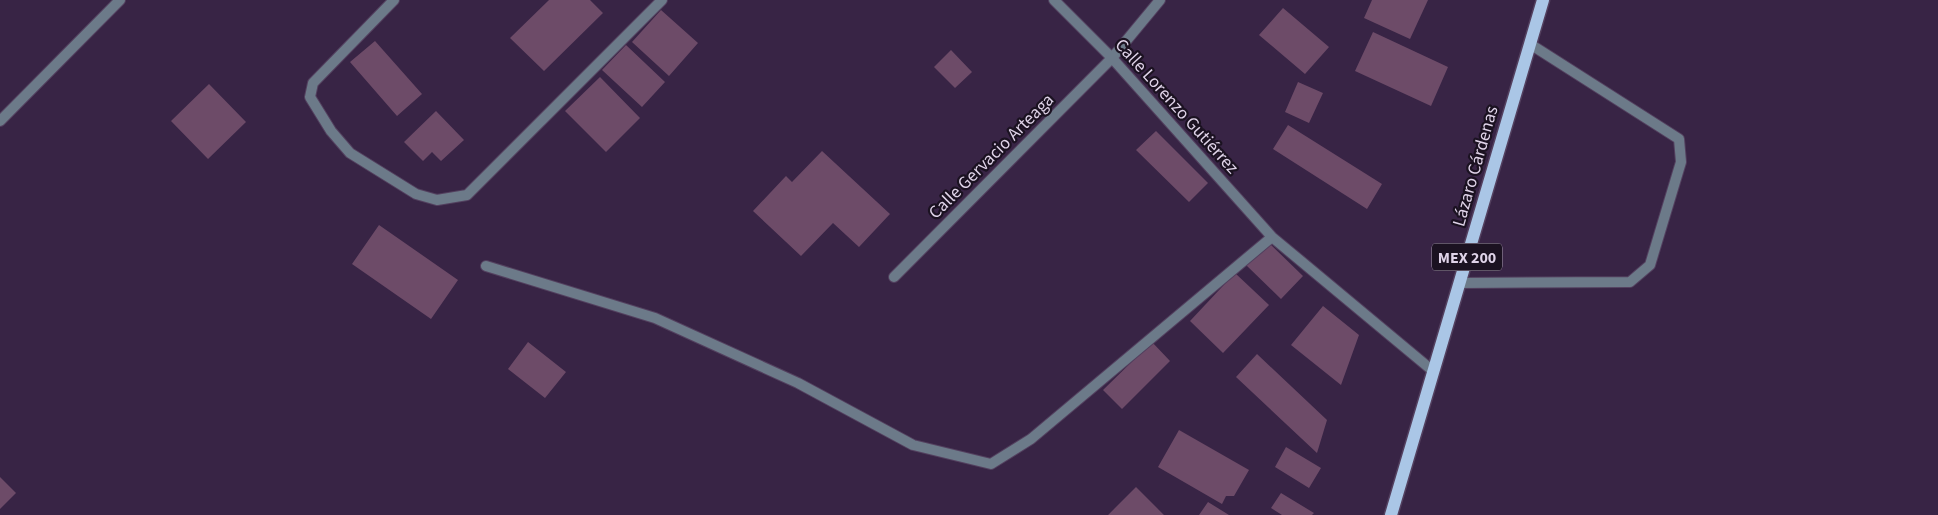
<svg xmlns="http://www.w3.org/2000/svg" width="1938" height="515" viewBox="0 0 1938 515" font-family="'Source Sans 3',sans-serif">
  <rect width="100%" height="100%" fill="#382445"/>
  <!-- building -->
  <path fill="#6d4b68" d="M549,0h41l13,13 -59,58 -34,-33z
    M1372,0h56l-18,39 -46,-21z
    M1283,8l46,39 -24,27 -46,-39z
    M661,10l37,33 -29,33 -37,-34z
    M1373,32l75,35 -17,39 -76,-35z
    M375,41l47,53 -25,22 -47,-54z
    M626,45l39,37 -23,25 -40,-37z
    M951,50l21,22 -17,16 -21,-21z
    M600,77l40,41 -34,34 -41,-41z
    M1298,82l25,11 -14,30 -24,-11z
    M209,84l37,38 -38,37 -37,-38z
    M436,111l28,29 -23,21 -9,-9 -9,9 -19,-19z
    M1288,125l94,59 -15,25 -94,-60z
    M1156,131l52,52 -19,19 -53,-52z
    M822,151l68,63 -31,33 -26,-24 -32,33 -48,-45 33,-35 6,6z
    M379,225l79,55 -27,39 -79,-55z
    M1268,242l35,34 -22,23 -35,-34z
    M1235,273l34,32 -46,48 -33,-32z
    M1323,306l36,29 -18,50 -50,-40z
    M528,342l38,30 -21,26 -37,-29z
    M1152,342l18,19 -48,48 -19,-19z
    M1257,354l70,66 -10,33 -81,-76z
    M1179,430l70,40 -15,26h-8l-4,8 -64,-37z
    M1286,447l35,21 -12,20 -34,-21z
    M0,477l16,16 -16,16z
    M1136,487l28,28h-56z
    M1281,493l33,20 -2,2h-30l-11,-7z
    M1208,502l21,13h-30z"/>
  <g fill="none" stroke-linecap="round" stroke-linejoin="round">
    <defs>
      <path id="service" d="M1459,283l171,-1 20,-17 31,-103 -2,-23 -149,-95"/>
      <path id="minor" d="M394,0l-81,83 -3,14 21,34 19,22 66,41 21,6 30,-5 195,-195
        M1054,0l58,58 160,179 161,134
        M0,121l120,-121
        M486,266l169,52 143,65 115,62 78,19 40,-25 241,-202
        M894,277l218,-219 48,-58"/>
      <path id="primary" d="M1391,515l152,-515"/>
    </defs>
    <!-- service casing -->
    <use href="#service" stroke="#53405f" stroke-width="12"/>
    <!-- minor casing -->
    <use href="#minor" stroke="#53405f" stroke-width="12"/>
    <!-- primary casing -->
    <use href="#primary" stroke="#53405f" stroke-width="15"/>
    <!-- service -->
    <use href="#service" stroke="#6c7a89" stroke-width="10"/>
    <!-- minor -->
    <use href="#minor" stroke="#6c7a89" stroke-width="10"/>
    <!-- primary -->
    <use href="#primary" stroke="#aac6e6" stroke-width="12"/>
  </g>
  <g text-anchor="middle" stroke-width="4.5" stroke-linejoin="round" paint-order="stroke">
    <!-- shield labels -->
    <rect fill="#1b1221" stroke="#a499ac" stroke-width="1" x="1432" y="243.5" width="70" height="27" rx="4"/>
    <g font-size="16" font-weight="bold" fill="#dfd3e8">
      <text x="1467" y="263">MEX 200</text>
    </g>
    <!-- street labels -->
    <g font-size="18" fill="#dfd3e8" stroke="#1b1221">
      <text transform="translate(1177 106) rotate(48)" y="6">Calle Lorenzo Gutiérrez</text>
      <text transform="translate(991 156) rotate(-45)" y="6">Calle Gervacio Arteaga</text>
      <text transform="translate(1475 166) rotate(-74)" y="6">Lázaro Cárdenas</text>
    </g>
  </g>
</svg>
